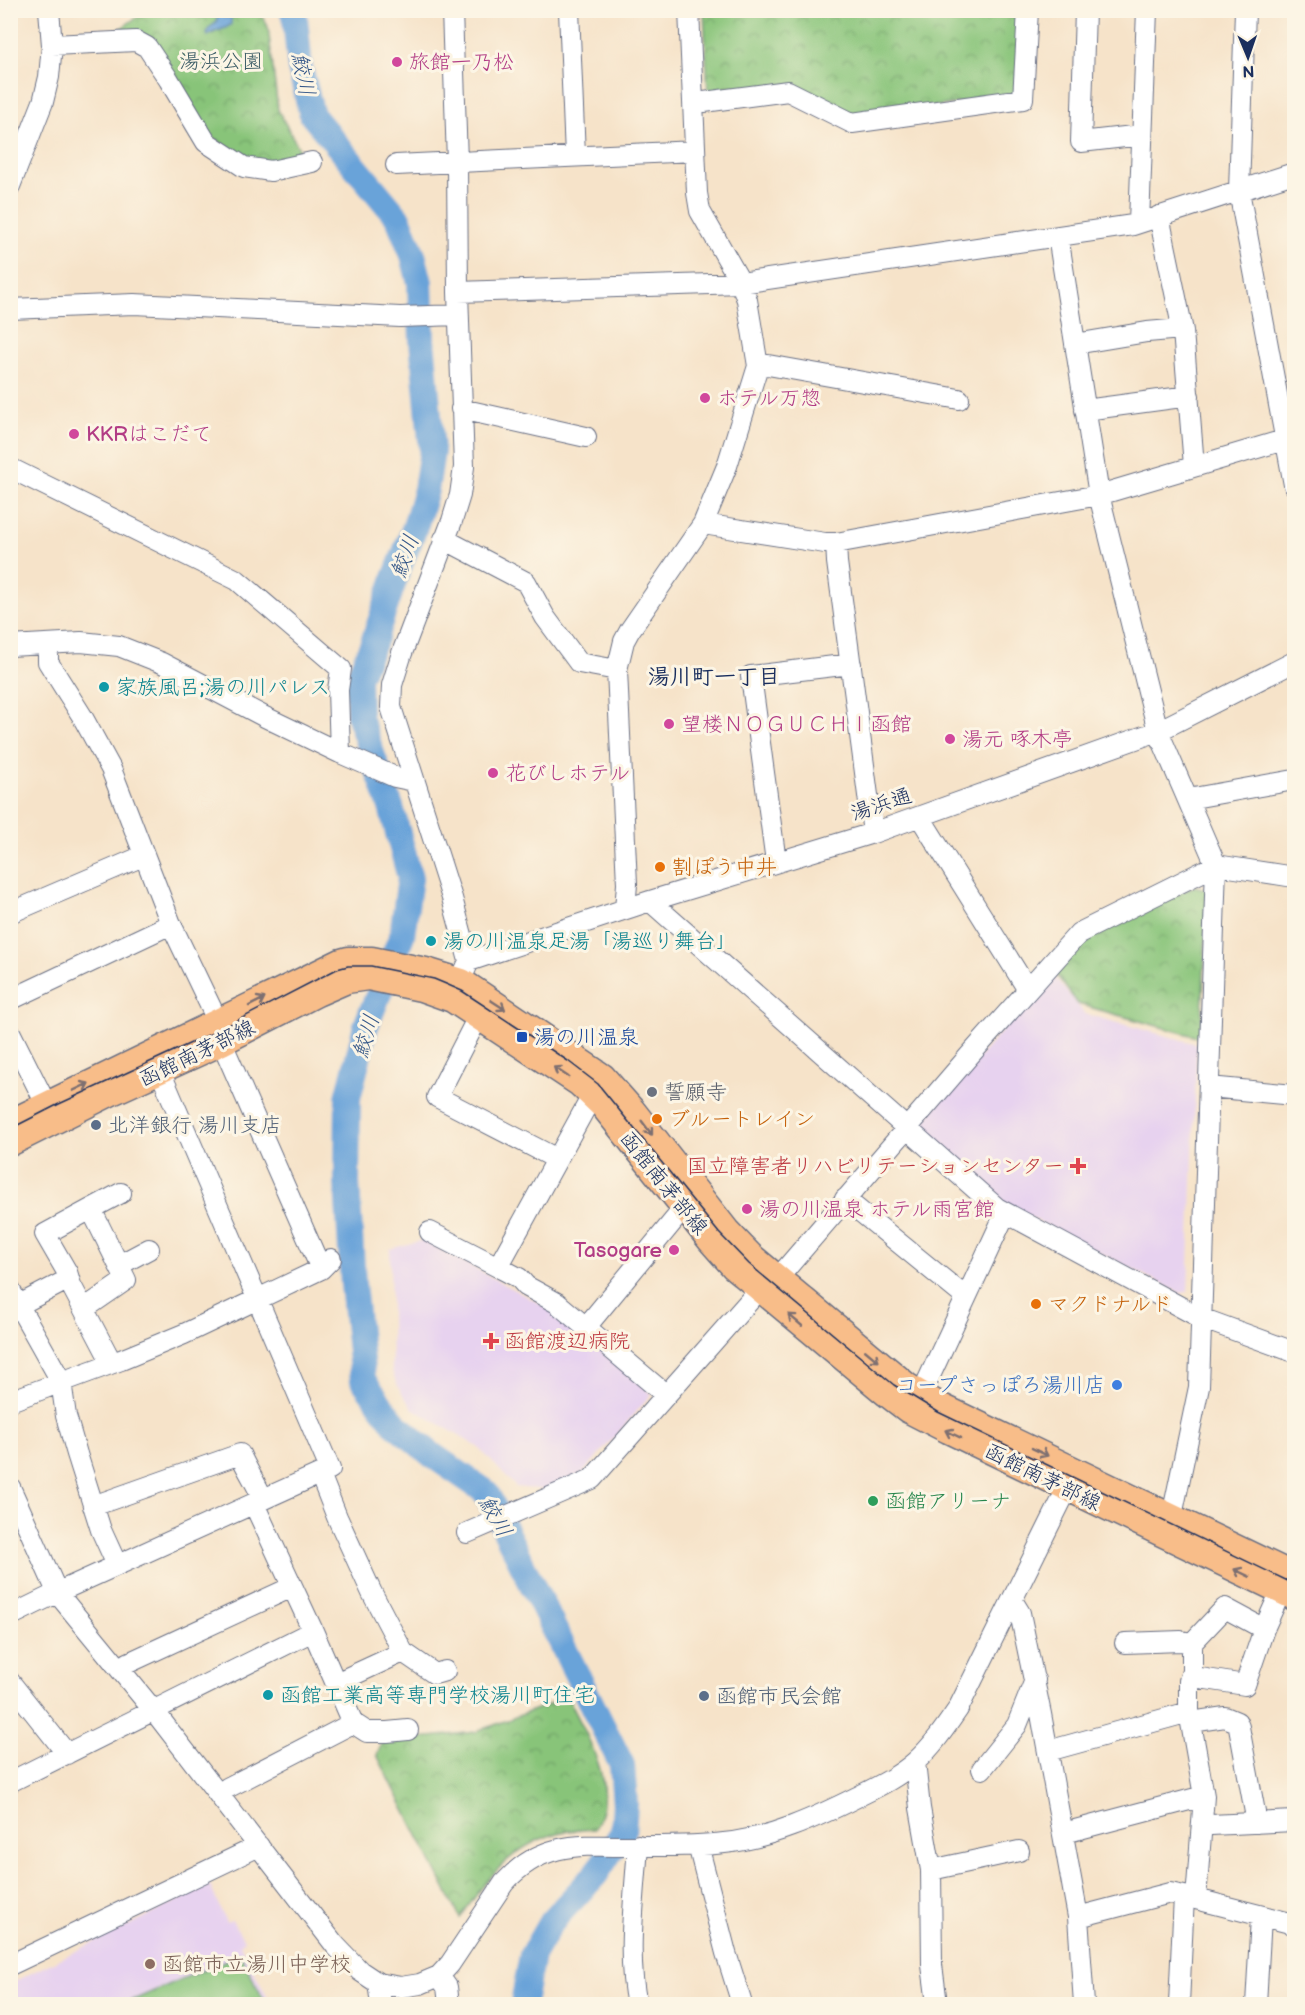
<svg xmlns="http://www.w3.org/2000/svg" width="1305" height="2015" viewBox="0 0 1305 2015" font-family="'Balsamiq Sans','Klee One',sans-serif">
  <defs>
    <pattern id="park-crowns" width="20" height="18" patternUnits="userSpaceOnUse" patternTransform="scale(1.5)"><rect width="20" height="18" fill="#88c479"/><path d="M2 6a3 3 0 1 1 6 0M12 15a3 3 0 1 1 6 0" fill="none" stroke="#6ea066"/></pattern>
    <pattern id="water-ripples" width="26" height="14" patternUnits="userSpaceOnUse" patternTransform="scale(1.5)"><rect width="26" height="14" fill="#69a3d9"/><path d="M2 4q2-2 4 0t4 0M15 11q2-2 4 0t4 0" fill="none" stroke="#5685b3"/></pattern>
  </defs>
  <rect width="100%" height="100%" fill="#fcf5e5"/>
  <filter id="ink" filterUnits="userSpaceOnUse"><feTurbulence type="fractalNoise" baseFrequency=".0167" numOctaves="2"/><feDisplacementMap in="SourceGraphic" scale="12" xChannelSelector="R" yChannelSelector="G"/><feConvolveMatrix kernelMatrix="1 2 1 2 8 2 1 2 1" color-interpolation-filters="sRGB"/></filter>
  <filter id="wash" filterUnits="userSpaceOnUse"><feTurbulence type="fractalNoise" baseFrequency=".008" numOctaves="4" result="noise"/><feDisplacementMap in="SourceGraphic" scale="24" xChannelSelector="R" yChannelSelector="G"/><feGaussianBlur stdDeviation="1.35" result="paint"/><feColorMatrix in="noise" values="0 0 0 0 0 0 0 0 0 0 0 0 0 0 0 0 0 1.4 0 .05"/><feComposite in="paint" operator="in"/></filter>
  <g filter="url(#wash)">
    <rect width="100%" height="100%" fill="#f6e3c9"/>
    <!-- built -->
    <path fill="#e7d2ef" d="M1052,974l33,40 112,30 -9,248 -8,1 -172,-87 -89,-80z
      M423,1240l134,73 95,81 -69,79 -37,17 -30,-3 -38,-40 -66,-39 -14,-21 -6,-17 -2,-121z
      M210,1885l16,37 6,-2 12,20 -4,5 31,59h-260v-21z"/>
    <!-- grass -->
    <path fill="#88c479" stroke="#527a6c" stroke-width="1.5" d="M240,1954l26,50h-142z"/>
    <!-- park -->
    <path fill="url(#park-crowns)" stroke="#527a6c" stroke-width="1.5" d="M146,11h113l9,16 10,83 26,48 -38,5 -31,-8 -27,-21 -71,-102 -20,-1z
      M704,11h319l-4,84 -163,22 -67,-32 -81,11z
      M1195,886l13,4 -7,148 -123,-34 -23,-31 27,-35z
      M568,1697c19,41 51,88 27,132 -11,1 -23,1 -33,3 -50,12 -74,46 -102,86l-83,-163 5,-13 94,-10z"/>
    <!-- water -->
    <path fill="url(#water-ripples)" stroke="#42699c" stroke-width="1.5" d="M221,12l8,1 2,4v7c-6,7 -16,5 -23,12l-1,-2 2,-6 7,-5 2,-8z"/>
    <g fill="none" stroke-linecap="round" stroke-linejoin="round">
      <!-- river -->
      <path stroke="#69a3d9" stroke-width="26" d="M292,10l3,8 5,50 12,47 86,103 15,37 7,28 2,57 10,111 -6,39 -11,37 -20,51 -22,65 -15,35 1,39 32,90 19,71 -8,57 -36,91 -18,72 -1,85 6,101 10,96 32,44 37,31 54,37 136,273 3,39 -2,28 -27,42 -45,48 -19,33 -9,49"/>
    </g>
  </g>
  <g filter="url(#ink)">
    <g fill="none" stroke-linecap="round" stroke-linejoin="round">
      <defs>
        <path id="minor" d="M452,10l5,152 1,130 6,175 -4,28 -8,26 -50,132 -10,32 -1,22 61,191 17,63 -14,33
          M569,10l6,146
          M1085,10l-4,132 61,-7
          M1245,10l-6,181 55,294
          M52,45l84,-4 11,6 22,33 37,62 38,25 27,4 41,-9
          M704,102l84,-11 64,32 171,-24 5,-89
          M396,165l299,-14
          M10,186l33,-84 6,-25 3,-32 -3,-35
          M1159,216l24,115 11,135
          M1139,223l8,-213
          M1058,236l41,259 59,236 58,134 -17,522 -27,129 -6,14
          M458,292l283,-9 392,-58 161,-52
          M10,309l124,-5 266,13 58,-2
          M1075,344l72,-12 35,-3
          M758,366l10,-1 191,34
          M461,409l125,28
          M1085,410l104,-14
          M10,468l227,112 104,89 -3,21 2,63
          M703,524l122,19h11l263,-48 195,-58
          M444,539l82,43 19,35 34,46 38,7
          M836,543l1,19 36,271
          M48,645v17l34,54 29,53 60,155 47,98
          M10,646l71,-4 38,4 43,17 103,54 75,36 55,24 19,4
          M1188,799l106,-19
          M920,817l108,173
          M776,862l-25,-186 100,-12
          M650,901l347,307 204,110 93,34
          M625,909l2,-25 -10,-214 7,-29 6,-11 73,-106 24,-58 31,-100 -11,-66 -6,-17 -41,-72 -3,-18 -8,-183
          M10,913l133,-57
          M469,961l181,-60 223,-68 285,-102 136,-69
          M10,1000l161,-76
          M478,1017l-41,80 120,62
          M10,1032l36,72
          M222,1043l99,226
          M598,1085l-100,182 21,11 7,8 31,17 109,92
          M1209,1087l85,8
          M845,1199l114,93
          M91,1209l30,-16
          M430,1232l68,35
          M119,1265l30,-16
          M10,1290l51,91 5,35 11,38 24,76 16,35
          M19,1305l50,-26
          M84,1309l42,-29 -35,-71 -46,25 22,38 4,13 41,78
          M586,1327l98,-119
          M921,1395l84,-181
          M10,1401l111,-41 63,-26 137,-65 10,-10
          M320,1474l17,43 35,76 31,59 32,22 10,-3
          M10,1487l48,107 96,117 181,234 25,26 18,12 23,4 19,-3 19,-8 11,-12 54,-81c36,-40 71,-38 120,-37 33,0 68,1 100,-3 47,-5 91,-25 133,-46 20,-10 41,-20 58,-35 17,-15 30,-34 43,-53l116,-234
          M254,1504l59,127 40,92 14,9h20l21,-2
          M93,1506l147,-52c7,16 16,29 23,45
          M467,1533l125,-54 160,-181 14,-13 12,-7 191,-222 110,-123 137,-68 78,12
          M1012,1600l8,13 21,101 37,203 6,87
          M10,1616l57,-28 263,-119 -170,-398
          M1125,1643l56,-2 11,2
          M128,1663l164,-76
          M1192,1675l8,3 45,7 19,-56 12,-27
          M10,1682l57,72
          M336,1683l67,-31
          M1191,1722l34,-5 12,5 2,5 18,96
          M1048,1751l141,-39
          M915,1762l5,46 11,62 1,95 5,39
          M982,1769l35,-44 18,-45
          M10,1782l303,-151
          M227,1788l126,-65
          M1202,1823l9,2 83,-4
          M1064,1833l140,-37
          M698,1845l28,108 16,51
          M931,1870l88,-19
          M1196,1899l98,25
          M1078,1917l92,-24 14,3
          M10,1965l249,-119
          M439,1976l8,11 2,17
          M378,1983l3,21
          M637,2004c-11,-48 -2,-108 1,-159
          M1179,2004l5,-108 12,3 8,-103 -15,-84v-31l3,-10v-28l33,-35 39,21
          M1256,2004l5,-87"/>
        <path id="major" d="M10,1122l331,-161 7,-2h24l54,11 36,11 129,87 12,8 30,34 94,120 25,26 155,129 35,21 352,169
          M10,1144l102,-51 110,-50 95,-49 30,-13 21,-3 53,11 31,11 127,84 24,23 107,134 23,26 153,127 21,16 41,21 346,167"/>
      </defs>
      <!-- minor casing -->
      <use href="#minor" stroke="#686e83" stroke-width="22"/>
      <!-- major casing -->
      <use href="#major" stroke="#686e83" stroke-width="27"/>
      <!-- minor -->
      <use href="#minor" stroke="#fff" stroke-width="20"/>
      <!-- major -->
      <use href="#major" stroke="#f8bd89" stroke-width="24"/>
      <!-- tram -->
      <path stroke="#1b2f5e" stroke-width="1.5" d="M10,1129l49,-25 158,-73 120,-62 11,-3h23l63,13 12,5 16,7 106,70 30,23 121,149 30,31 145,121 44,27 356,172"/>
    </g>
    <!-- one-way arrows -->
    <defs><path id="oneway-shaft" d="M-6 0H5M1.5-3L5.5 0L1.5 3" fill="none" stroke-width="1.6" stroke-linecap="round" stroke-linejoin="round" transform="scale(1.5)"/></defs>
    <g stroke="#7e6f71">
      <use href="#oneway-shaft" transform="translate(257 1002) rotate(-27)"/>
      <use href="#oneway-shaft" transform="translate(498 1005) rotate(33)"/>
      <use href="#oneway-shaft" transform="translate(561 1072) rotate(-146)"/>
      <use href="#oneway-shaft" transform="translate(81 1087) rotate(-26)"/>
      <use href="#oneway-shaft" transform="translate(647 1128) rotate(53)"/>
      <use href="#oneway-shaft" transform="translate(795 1320) rotate(-140)"/>
      <use href="#oneway-shaft" transform="translate(872 1356) rotate(40)"/>
      <use href="#oneway-shaft" transform="translate(953 1434) rotate(-154)"/>
      <use href="#oneway-shaft" transform="translate(1040 1452) rotate(26)"/>
      <use href="#oneway-shaft" transform="translate(1242 1573) rotate(-154)"/>
    </g>
  </g>
  <!-- markers -->
  <g fill="#d1479c" stroke="#fcf5e5" stroke-width="2">
    <circle cx="397" cy="62" r="6"/>
    <circle cx="705" cy="398" r="6"/>
    <circle cx="74" cy="434" r="6"/>
    <circle cx="669" cy="724" r="6"/>
    <circle cx="950" cy="739" r="6"/>
    <circle cx="493" cy="773" r="6"/>
    <circle cx="747" cy="1209" r="6"/>
    <circle cx="674" cy="1250" r="6"/>
  </g>
  <g fill="#0f9aa8" stroke="#fcf5e5" stroke-width="2">
    <circle cx="104" cy="687" r="6"/>
    <circle cx="431" cy="941" r="6"/>
    <circle cx="268" cy="1695" r="6"/>
  </g>
  <g fill="#e8710a" stroke="#fcf5e5" stroke-width="2">
    <circle cx="660" cy="867" r="6"/>
    <circle cx="657" cy="1119" r="6"/>
    <circle cx="1036" cy="1304" r="6"/>
  </g>
  <rect fill="#1a4fb4" stroke="#fcf5e5" stroke-width="2" x="516" y="1031" width="12" height="12" rx="3"/>
  <circle fill="#6b7280" stroke="#fcf5e5" stroke-width="2" cx="652" cy="1092" r="6"/>
  <g fill="#5c6f8a" stroke="#fcf5e5" stroke-width="2">
    <circle cx="96" cy="1125" r="6"/>
    <circle cx="704" cy="1696" r="6"/>
  </g>
  <g fill="#e0444e" stroke="#fcf5e5" stroke-width="2">
    <path d="M1075 1157h6v6h6v6h-6v6h-6v-6h-6v-6h6z"/>
    <path d="M488 1332h6v6h6v6h-6v6h-6v-6h-6v-6h6z"/>
  </g>
  <circle fill="#3f7fe0" stroke="#fcf5e5" stroke-width="2" cx="1117" cy="1385" r="6"/>
  <circle fill="#2e9e5b" stroke="#fcf5e5" stroke-width="2" cx="873" cy="1501" r="6"/>
  <circle fill="#8d6e63" stroke="#fcf5e5" stroke-width="2" cx="150" cy="1964" r="6"/>
  <g text-anchor="middle" stroke-width="6" stroke-linejoin="round" paint-order="stroke">
    <!-- park labels -->
    <g font-size="21" fill="#3c5c66" stroke="#fcf5e5">
      <text x="221" y="68">湯浜公園</text>
    </g>
    <!-- hotel labels -->
    <g font-size="21" fill="#b23c85" stroke="#fcf5e5" text-anchor="start">
      <text x="409" y="69">旅館一乃松</text>
      <text x="717" y="405">ホテル万惣</text>
      <text x="86" y="441">KKRはこだて</text>
      <text x="681" y="731">望楼ＮＯＧＵＣＨＩ函館</text>
      <text x="962" y="746">湯元 啄木亭</text>
      <text x="505" y="780">花びしホテル</text>
      <text x="759" y="1216">湯の川温泉 ホテル雨宮館</text>
      <text x="662" y="1257" text-anchor="end">Tasogare</text>
    </g>
    <!-- culture labels -->
    <g font-size="21" fill="#0d838f" stroke="#fcf5e5" text-anchor="start">
      <text x="116" y="694">家族風呂;湯の川パレス</text>
      <text x="443" y="948">湯の川温泉足湯「湯巡り舞台」</text>
      <text x="280" y="1702">函館工業高等専門学校湯川町住宅</text>
    </g>
    <!-- street labels -->
    <g font-size="21" fill="#1b2f5e" stroke="#fcf5e5">
      <text transform="translate(881 804) rotate(-18)" y="7">湯浜通</text>
      <text transform="translate(197 1053) rotate(-26)" y="7">函館南茅部線</text>
      <text transform="translate(664 1183) rotate(51)" y="7">函館南茅部線</text>
      <text transform="translate(1043 1477) rotate(26)" y="7">函館南茅部線</text>
    </g>
    <!-- food labels -->
    <g font-size="21" fill="#c56008" stroke="#fcf5e5" text-anchor="start">
      <text x="672" y="874">割ぽう中井</text>
      <text x="669" y="1126">ブルートレイン</text>
      <text x="1048" y="1311">マクドナルド</text>
    </g>
    <!-- transit labels -->
    <g font-size="21" fill="#164399" stroke="#fcf5e5" text-anchor="start">
      <text x="534" y="1044">湯の川温泉</text>
    </g>
    <!-- worship labels -->
    <g font-size="21" fill="#5b616d" stroke="#fcf5e5" text-anchor="start">
      <text x="664" y="1099">誓願寺</text>
    </g>
    <!-- service labels -->
    <g font-size="21" fill="#4e5e75" stroke="#fcf5e5" text-anchor="start">
      <text x="108" y="1132">北洋銀行 湯川支店</text>
      <text x="716" y="1703">函館市民会館</text>
    </g>
    <!-- health labels -->
    <g font-size="21" fill="#be3a42" stroke="#fcf5e5" text-anchor="end">
      <text x="1064" y="1173">国立障害者リハビリテーションセンター</text>
      <text x="504" y="1348" text-anchor="start">函館渡辺病院</text>
    </g>
    <!-- shop labels -->
    <g font-size="21" fill="#366cbe" stroke="#fcf5e5" text-anchor="end">
      <text x="1105" y="1392">コープさっぽろ湯川店</text>
    </g>
    <!-- leisure labels -->
    <g font-size="21" fill="#27864d" stroke="#fcf5e5" text-anchor="start">
      <text x="885" y="1508">函館アリーナ</text>
    </g>
    <!-- education labels -->
    <g font-size="21" fill="#785e54" stroke="#fcf5e5" text-anchor="start">
      <text x="162" y="1971">函館市立湯川中学校</text>
    </g>
    <!-- water labels -->
    <g font-size="22" font-style="italic" fill="#365889" stroke="#fcf5e5">
      <text transform="translate(304 74) rotate(79)" y="8">鮫川</text>
      <text transform="translate(404 556) rotate(-70)" y="8">鮫川</text>
      <text transform="translate(365 1036) rotate(-73)" y="8">鮫川</text>
      <text transform="translate(496 1516) rotate(60)" y="8">鮫川</text>
    </g>
    <!-- neighbourhood labels -->
    <g font-size="22" font-weight="bold" fill="#1b2f5e" stroke="#fcf5e5">
      <text x="714" y="684">湯川町一丁目</text>
    </g>
  </g>
  <!-- margin -->
  <rect width="1305" height="2015" fill="none" stroke="#fcf5e5" stroke-width="36"/>
  <!-- north arrow -->
  <g transform="translate(1248 57) rotate(178)" stroke="#fcf5e5" stroke-width="4.5" paint-order="stroke">
  <path d="M0-4.5L10 22L0 15L-10 22Z" fill="#1b2f5e"/>
  <text y="-9" font-size="16" font-weight="bold" text-anchor="middle" fill="#1b2f5e">N</text>
  </g>
</svg>
